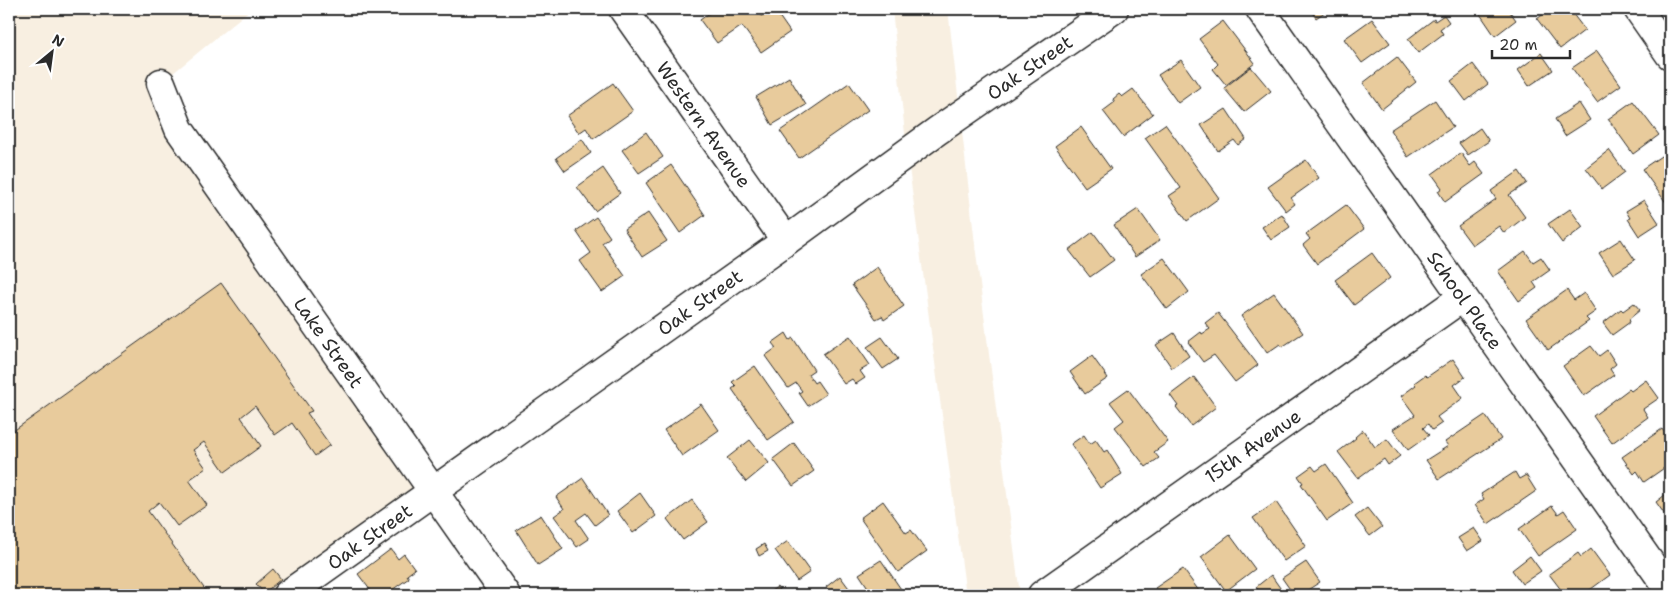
<svg xmlns="http://www.w3.org/2000/svg" width="1679" height="604" viewBox="0 0 1679 604" font-family="'Shantell Sans',sans-serif">
  <rect width="100%" height="100%" fill="#fff"/>
  <filter id="ink" filterUnits="userSpaceOnUse"><feTurbulence type="fractalNoise" baseFrequency=".02" numOctaves="2"/><feDisplacementMap in="SourceGraphic" scale="10" xChannelSelector="R" yChannelSelector="G"/><feConvolveMatrix kernelMatrix="1 2 1 2 8 2 1 2 1" color-interpolation-filters="sRGB"/></filter>
  <g filter="url(#ink)">
    <!-- built -->
    <path fill="#f8efe1" d="M9,9h242l-90,74 271,407 -145,105h-278z
      M892,9h56l28,244 44,342h-54l-59,-442z"/>
    <!-- building -->
    <path fill="#e8cb9c" stroke="#2b2b2b" d="M715,9h40l6,7 13,-7 16,23 -29,20 -19,-26 -25,17 -17,-23z
      M1309,9h20l-13,9z
      M1481,9h27l8,11 -21,16 -17,-25z
      M1550,9h19l16,21 -25,19 -23,-30z
      M1444,15l5,7 -9,7 3,5 -25,19 -10,-14 26,-20 1,2z
      M1372,19l18,24 -28,20 -18,-24z
      M1223,21l32,42 -29,22 -13,-16 5,-5 -19,-25z
      M1597,51l24,34 -24,17 -25,-34z
      M1541,53l12,17 -24,16 -11,-16z
      M1397,57l19,25 -34,27 -19,-26z
      M1181,60l19,27 -22,16 -20,-28z
      M1473,64l15,20 -22,17 -15,-20z
      M1251,67l20,24 -27,21 -20,-24z
      M789,77l17,28 -34,20 -16,-28z
      M613,83l20,28 -40,28 -7,-11 -7,5 -12,-17z
      M849,83l19,27 -69,48 -19,-27z
      M1133,89l20,25 -30,23 -20,-26 12,-9 -2,-3 6,-5 3,3z
      M1435,100l18,27 -45,30 -18,-27z
      M1633,101l26,34 -26,19 -25,-35z
      M1579,103l11,17 -25,16 -10,-17z
      M1226,109l20,30 -8,6 -4,-5 -16,11 -17,-26z
      M1165,124l54,74 -32,23 -18,-25 12,-8 -36,-50z
      M1081,127l30,42 -26,18 -30,-41z
      M1480,128l9,13 -21,14 -9,-12z
      M646,132l17,25 -24,16 -17,-23z
      M582,139l9,14 -26,18 -9,-13z
      M1609,150l16,22 -23,17 -16,-21z
      M1670,150v52l-3,2 -25,-35z
      M1461,153l9,13 5,-4 9,12 -39,28 -7,-11 4,-3 -10,-14z
      M1306,160l13,18 -28,20 4,6 -9,7 -18,-24z
      M671,165l34,50 -25,18 -34,-50z
      M603,168l17,25 -25,18 -18,-24z
      M1519,171l8,12 -18,12 16,22 -21,16 -5,-7 -27,19 -14,-19 38,-27 -5,-8z
      M1644,200l15,23 -20,13 -11,-17 2,-1 -4,-7z
      M1346,205l18,24 -47,35 -14,-19 7,-6 -4,-5z
      M1138,209l22,31 -25,17 -21,-32z
      M1570,209l13,18 -21,16 -14,-19z
      M648,213l19,28 -25,16 -18,-28z
      M1282,214l8,13 -19,13 -9,-13z
      M596,217l14,20 -8,6 23,33 -23,16 -22,-31 11,-8 -15,-22z
      M1093,232l21,28 -24,17 -21,-27z
      M1621,239l14,21 -22,14 -14,-21z
      M1525,251l8,11 8,-5 9,13 -17,12 4,6 -18,13 -21,-30z
      M1372,253l18,25 -36,27 -19,-25z
      M1164,258l25,34 -22,17 -26,-35z
      M877,267l27,39 -20,14 -2,-4 -6,3 -24,-34z
      M1670,269v13l-6,-9z
      M221,283l91,128 -5,2 23,32 -15,11 -23,-33 -17,12 -20,-29 -14,11 20,29 -36,26 -21,-30 -11,8 13,18 -17,12 18,25 -30,21 -18,-24 -11,9 61,84h-200v-161z
      M1567,290l7,10 10,-7 12,18 -10,7 3,3 -41,29 -22,-31z
      M9,291h3l1,50h-4z
      M1274,293l29,40 -21,14 -2,-3 -13,9 -26,-37z
      M1634,303l6,7 -11,9 1,3 -18,13 -9,-12 18,-14 2,2z
      M1218,313l40,52 -23,17 -21,-27 -11,7 -15,-20 13,-10 1,2 8,-5 -5,-6z
      M786,333l4,7 3,-2 21,32 -6,4 6,9 3,-2 9,13 -18,12 -9,-13 3,-2 -6,-8 -8,5 -23,-32 11,-8 -4,-5z
      M1174,333l15,23 -17,12 -16,-23z
      M850,336l20,29 -10,6 5,7 -9,6 -4,-5 -8,5 -21,-30z
      M882,337l16,22 -15,10 -16,-22z
      M1591,346l8,10 8,-6 9,14 -6,5 4,6 -30,21 -21,-30z
      M1092,356l16,22 -23,16 -15,-22z
      M1453,359l12,18 -11,8 9,13 -26,19 5,6 -10,7 -4,-6 -5,4 6,7 -21,15 -15,-21 22,-14 -14,-19 15,-11 -2,-2 11,-8 2,2z
      M755,366l39,56 -26,18 -36,-51 4,-3 -4,-4z
      M1194,377l22,30 -25,19 -15,-19 2,-1 -8,-11z
      M1646,380l13,18 -16,11 5,8 -36,26 -19,-27 36,-27 2,2z
      M1128,389l40,53 -14,10 5,6 -13,9 -31,-40 9,-7 -14,-18z
      M701,404l18,26 -37,26 -18,-26z
      M1485,415l16,24 -62,40 -13,-19 22,-14 -3,-4z
      M1662,429l8,11v24l-26,18 -7,-11 -3,3 -12,-17z
      M1363,430l12,17 12,-8 13,17 -12,9 -4,-6 -26,19 -20,-26 18,-14 -1,-1z
      M1084,435l6,9 6,-4 8,12 3,-2 15,24 -22,14 -29,-44z
      M750,440l19,23 -23,19 -19,-24z
      M794,443l20,28 -21,15 -20,-27z
      M1326,464l27,39 -26,18 -26,-37 2,-1 -5,-7 14,-10 4,5z
      M1515,472l4,7 7,-4 10,16 -48,33 -13,-19 9,-6 -3,-5z
      M583,478l25,37 -13,10 -9,-12 -10,7 13,19 -12,8 -23,-31 10,-7 -8,-12z
      M1670,491v31l-14,-20z
      M640,493l16,23 -23,17 -16,-22z
      M692,500l16,22 -25,18 -16,-21z
      M883,501l23,32 5,-3 16,21 -29,21 -38,-54z
      M1276,502l30,44 -22,15 -31,-43z
      M1552,506l6,8 6,-4 13,19 -39,27 -19,-27z
      M1367,508l15,19 -12,9 -15,-19z
      M541,515l22,34 -25,16 -22,-35z
      M1474,528l9,13 -16,10 -9,-13z
      M1230,535l25,34 -29,22 -25,-34z
      M788,541l22,31 -13,9 -22,-31z
      M764,544l4,7 -9,5 -3,-7z
      M391,549l7,10 6,-5 11,15 -8,6 2,3 -24,17h-11l-16,-21z
      M1591,549l19,26 -27,20h-18l-16,-21 29,-21 3,4z
      M1530,556l11,15 -19,13 -10,-14z
      M881,560l24,35h-32l-14,-21z
      M1306,562l14,20 -20,13h-6l-12,-17z
      M273,569l8,10 -17,14 -8,-9z
      M1183,569l19,26h-42l-5,-7z
      M1271,575l14,20h-23l-6,-8z
      M840,576l14,19h-25l2,-1 -5,-7z
      M777,587l5,8h-17z"/>
    <g fill="none" stroke-linecap="round" stroke-linejoin="round">
      <defs>
        <g id="minor">
          <path id="s1" d="M623,9l163,232"/>
          <path id="s2" d="M1260,9l410,582"/>
          <path d="M1638,9l32,46"/>
          <path id="s3" d="M161,83l18,46 327,466"/>
          <path id="s4" d="M287,595l499,-354 151,-110 177,-122"/>
          <path id="s5" d="M1042,595l421,-298"/>
        </g>
      </defs>
      <!-- minor casing -->
      <use href="#minor" stroke="#2b2b2b" stroke-width="31"/>
      <!-- minor -->
      <use href="#minor" stroke="#fff" stroke-width="28"/>
    </g>
  </g>
  <g text-anchor="middle" stroke-width="4" stroke-linejoin="round" paint-order="stroke">
    <!-- street labels -->
    <g font-size="19" fill="#2b2b2b" stroke="#fff">
      <text dy="7" stroke="none"><textPath href="#s4" startOffset="911">Oak Street</textPath></text>
      <text dy="7" stroke="none"><textPath href="#s1" startOffset="141">Western Avenue</textPath></text>
      <text dy="7" stroke="none"><textPath href="#s2" startOffset="356">School Place</textPath></text>
      <text dy="7" stroke="none"><textPath href="#s4" startOffset="506">Oak Street</textPath></text>
      <text dy="7" stroke="none"><textPath href="#s3" startOffset="310">Lake Street</textPath></text>
      <text dy="7" stroke="none"><textPath href="#s5" startOffset="258">15th Avenue</textPath></text>
      <text dy="7" stroke="none"><textPath href="#s4" startOffset="101">Oak Street</textPath></text>
    </g>
  </g>
  <!-- margin -->
  <rect width="1679" height="604" fill="none" stroke="#fff" stroke-width="30"/>
  <rect x="15" y="15" width="1649" height="574" fill="none" stroke="#2b2b2b" stroke-width="2" filter="url(#ink)"/>
  <!-- north arrow -->
  <g transform="translate(52 52) rotate(29)" stroke="#ffffff" stroke-width="4" paint-order="stroke">
  <path d="M0-4L9 19L0 12L-9 19Z" fill="#2b2b2b"/>
  <text y="-8" font-size="14" font-weight="bold" text-anchor="middle" fill="#2b2b2b">N</text>
  </g>
  <!-- scale -->
  <path d="M1492 50v8h78v-8" fill="none" stroke="#2b2b2b" stroke-width="2.5"/>
  <text x="1499" y="50" font-size="15" fill="#2b2b2b" stroke="#ffffff" stroke-width="4" paint-order="stroke">20 m</text>
</svg>
